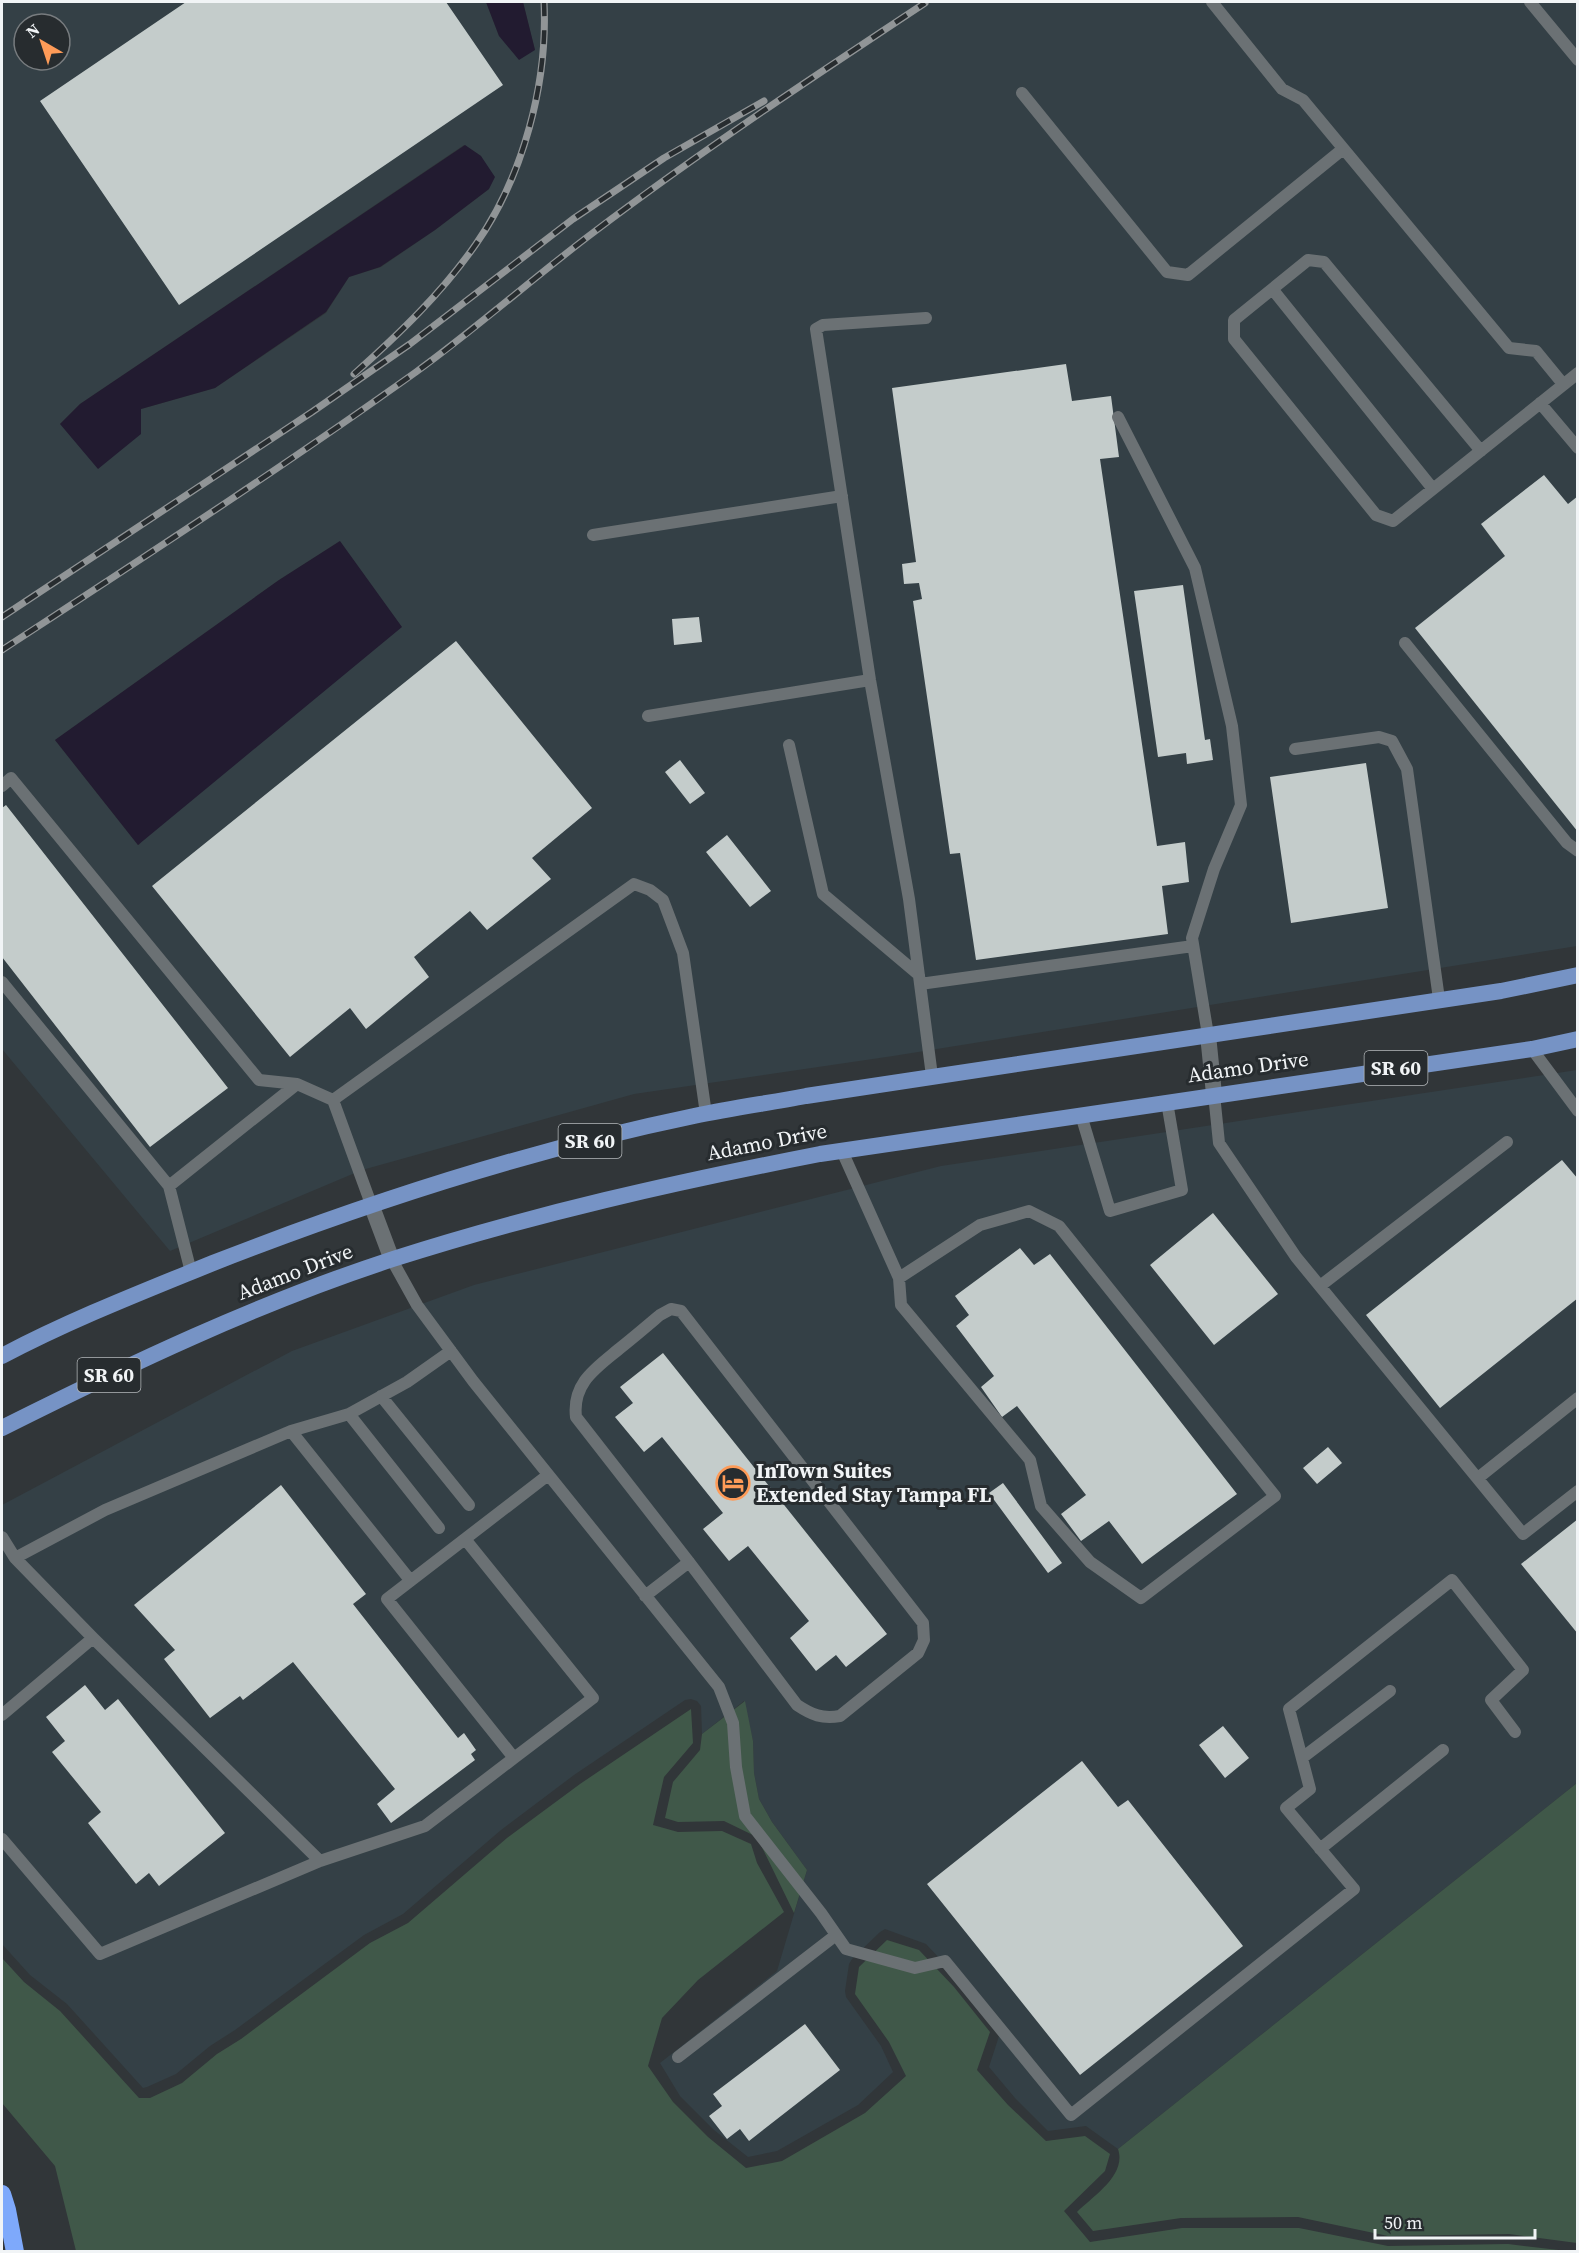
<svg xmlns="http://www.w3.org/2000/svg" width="1579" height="2253" viewBox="0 0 1579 2253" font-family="'Source Serif 4',serif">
  <rect width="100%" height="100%" fill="#313639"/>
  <!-- built -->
  <path fill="#344046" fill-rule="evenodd" d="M2,2h484l13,34 36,14 -12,-48h1054v944l-684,110 -259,38 -272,76 -192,81 -168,-202zM24,24h36v36h-36zM464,145l17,11 8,33 -54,41 -54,37 -32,10 -23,36 -111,75 -74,21 -81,15 20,-20zM340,541l-201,304h-1l-83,-105 224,-160z
    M1577,1070v713l-459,366 -32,-23 -38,5 -33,-33 -26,-31 10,-31 -38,-55 -35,-37 -41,-15 -5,3 -28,27 -3,5 -4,27 1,6 35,49 12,26 -35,33 -81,46 -29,6 -34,-27 -34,-34 -20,-33 117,-92 30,-101 -35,-48 -13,-23 -5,-26 -1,-32 -9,-40 -42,33 -1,-28 -4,-5 -6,-2 -6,1 -111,75 -73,55 -98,84 -39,21 -129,95 -25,16 -34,28 -29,13 -4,1 -76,-84 -37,-29 -28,-31v-439l290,-154 182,-66 467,-119z"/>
  <!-- green -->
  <path fill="#405849" d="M745,1701l8,40 1,32 5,26 13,23 35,48 -13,43 -37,-76 -33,-16 -46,1 -13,-4 8,-36 27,-32 2,-16z
    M691,1709l2,34 -29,34 -11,48 25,7 44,-1 29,13 6,19 27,49 -86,68 -36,38 -14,48 25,36 35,35 38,31 36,-7 83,-48 41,-37 -17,-34 -34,-48 4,-27 28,-27 32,10 35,37 36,45 -13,38 31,35 38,36 39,-5 25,18 -5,17 -41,40 26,31 92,-14h117l89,18 120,-2 59,7h-1491l-21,-85 -53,-63v-145l22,24 36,29 79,87h11l32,-15 35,-29 24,-15 129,-96 38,-20 99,-85 73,-54z
    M1577,1783v460l-68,-9 -121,2 -90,-19 -117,1 -88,13 -16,-19c16,-16 50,-37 41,-63z"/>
  <!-- water -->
  <path fill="#221b30" d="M486,2h37l12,48 -16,10 -20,-24z
    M465,145l16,11 14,21 -6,12 -54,41 -55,37 -31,10 -23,35 -111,76 -74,21v25l-43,35 -38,-45 20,-20z
    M340,541l62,86 -264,218 -83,-105 224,-160z"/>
  <!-- building -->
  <path fill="#c4cccb" d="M186,2h260l57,83 -324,220 -139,-204z
    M1066,364l6,37 39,-5 8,61 -19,2 57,387 28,-4 4,40 -27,4 6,48 -192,26 -16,-107 -10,1 -37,-253 9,-2 -3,-16 -15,1 -2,-20 14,-2 -24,-174z
    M1544,475l24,29 10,-8v336l-163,-204 90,-72 -24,-32z
    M1183,585l22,155 5,-1 3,21 -26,4 -1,-11 -28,4 -24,-166z
    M699,617l3,25 -28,3 -2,-26z
    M456,641l136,167 -60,50 19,21 -64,51 -17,-19 -56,46 15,20 -63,52 -16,-21 -60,49 -138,-171z
    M680,760l25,33 -15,11 -25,-32z
    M1366,763l22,145 -97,15 -21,-146z
    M6,805l222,283 -78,59 -148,-190v-149z
    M727,835l44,56 -21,16 -44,-55z
    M1562,1160l16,19v119l-138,110 -74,-93z
    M1213,1213l65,81 -64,51 -64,-80z
    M1020,1248l14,17 16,-11 187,240 -95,70 -33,-43 -28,20 -20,-27 25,-19 -69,-89 -15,11 -21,-30 13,-11 -38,-50 13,-11 -14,-19z
    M663,1353l224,281 -41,33 -10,-12 -20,16 -26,-33 19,-17 -61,-75 -19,15 -26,-32 20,-16 -61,-76 -18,15 -29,-35 18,-14 -13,-16z
    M1328,1447l14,16 -25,21 -14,-16z
    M1003,1483l59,80 -14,10 -59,-80z
    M281,1485l85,109 -13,10 105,134 6,-5 12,17 -5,4 4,6 -84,63 -14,-19 18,-15 -102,-127 -50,38 -3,-4 -30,22 -46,-59 11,-9 -41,-45z
    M1578,1519v115l-57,-70z
    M85,1685l20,25 13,-11 107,134 -66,53 -10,-13 -13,11 -48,-61 13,-11 -49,-60 13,-11 -19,-24z
    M1223,1726l26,32 -24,20 -26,-33z
    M1082,1761l36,46 10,-7 115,146 -163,129 -153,-191z
    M805,2024l35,46 -91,71 -9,-12 -13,10 -18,-23 13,-10 -9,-12z"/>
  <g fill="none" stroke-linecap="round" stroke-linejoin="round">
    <!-- service -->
    <path stroke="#6b7174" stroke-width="12" d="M1212,2l70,87 21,11 206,248 27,3 27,33
      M1530,2l48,58
      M1022,93l145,179 21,3 155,-126
      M1273,290l160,199
      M926,318l-103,7 -7,4 54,351 39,219 23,177
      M1540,403l38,45
      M1118,417l77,151 37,158 9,79 -27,64 -22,69 16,97
      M1481,451l-157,-189 -16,-2 -74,60v19l142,176 17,6 185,-148
      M593,535l249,-39
      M1405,643l162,200 11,8
      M648,716l222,-36
      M789,745l34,149 96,81
      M1295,749l84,-12 13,4 15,28 32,230
      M2,786l9,-8 248,302 38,4 36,16
      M2,982l167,204 22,86
      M920,984l273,-38
      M1532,1049l46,62
      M1214,1094l5,49 77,114 227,277 55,-43
      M1081,1115l29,96 72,-21 -15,-88
      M842,1151l57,127 81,-53 49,-14 30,15 216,270 -134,102 -51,-36 -49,-56 -11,-46 -129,-155 -2,-27
      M169,1186l128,-102
      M371,1204l-38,-104 301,-216 16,6 13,10 20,53 23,161
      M392,1260l25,45 56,76 246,306 14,36 3,44 9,49 76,97 25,36 69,19 30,-7 126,154 283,-226 -68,-81 24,-19 -21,-80 163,-129 71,90 -32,30 24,32
      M1320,1286l187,-144
      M671,1309l10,2 242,312 1,17 -6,13 -78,63c-18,3 -28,-1 -43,-11l-108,-143 -113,-145c-4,-34 20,-49 43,-68 14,-11 28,-23 41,-34z
      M381,1396l88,109
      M349,1414l90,114
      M291,1431l119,149
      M1478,1478l100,-80
      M2,1537l13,21 90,-48 186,-79 58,-17 58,-32 44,-31
      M465,1539l128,159 -79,60
      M15,1558l78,80 227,223 105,-35 89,-68 -127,-159 161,-124
      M645,1596l44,-34
      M2,1715l91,-77
      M1302,1758l88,-67
      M2,1839l98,115 220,-93
      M1320,1849l123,-99
      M678,2057l158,-122"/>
    <!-- minor -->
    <path stroke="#6b7174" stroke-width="16" d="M1208,1035l6,59
      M371,1204l21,56"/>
    <!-- primary -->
    <path stroke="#7693c5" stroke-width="16" d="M2,1356c68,-36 140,-64 211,-93 156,-61 317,-113 481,-147 37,-8 75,-13 112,-20l695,-105 77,-16
      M2,1428c126,-63 256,-125 391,-169 140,-45 283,-77 427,-105l712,-105 46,-10"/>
    <!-- motorway -->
    <path stroke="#7ea9fb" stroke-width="18" d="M2,2194l5,16 8,42"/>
    <defs>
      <path id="rail" d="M354,374c44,-39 88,-81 122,-130 47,-67 72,-161 68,-242
        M2,617l310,-205 98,-68 163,-125 91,-61 100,-57
        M2,650c139,-91 278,-181 414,-278 61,-44 118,-95 178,-140 107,-81 219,-155 331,-229"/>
    </defs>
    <!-- rail casing -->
    <use href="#rail" stroke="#919597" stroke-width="7"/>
    <!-- rail -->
    <use href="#rail" stroke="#272c2f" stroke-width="4.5" stroke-dasharray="14" stroke-linecap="butt"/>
  </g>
  <!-- icons -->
  <defs>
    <symbol id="hotel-ring" viewBox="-11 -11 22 22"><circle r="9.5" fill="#272c2f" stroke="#fe9b58" stroke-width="1.5"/><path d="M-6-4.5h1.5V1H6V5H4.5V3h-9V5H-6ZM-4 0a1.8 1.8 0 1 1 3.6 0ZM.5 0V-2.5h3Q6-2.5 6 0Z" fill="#fe9b58"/></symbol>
  </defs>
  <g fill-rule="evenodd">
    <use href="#hotel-ring" x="714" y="1464" width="38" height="38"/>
  </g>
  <g text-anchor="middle" stroke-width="6" stroke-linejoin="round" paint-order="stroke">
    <!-- shield labels -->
    <g fill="#272c2f" stroke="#b4b8ba" stroke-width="1.5">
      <rect x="1364.5" y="1051" width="63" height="34" rx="4.5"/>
      <rect x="558.5" y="1124" width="63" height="34" rx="4.5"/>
      <rect x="77.5" y="1358" width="63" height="34" rx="4.5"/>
    </g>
    <g font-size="20" font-weight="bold" fill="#f1f4f6">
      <text x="1396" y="1075">SR 60</text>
      <text x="590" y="1148">SR 60</text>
      <text x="109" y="1382">SR 60</text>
    </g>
    <!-- street labels -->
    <g font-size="21" fill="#f1f4f6" stroke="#272c2f">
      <text transform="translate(1248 1067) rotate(-8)" y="7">Adamo Drive</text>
      <text transform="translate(767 1142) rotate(-11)" y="7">Adamo Drive</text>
      <text transform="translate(295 1272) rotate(-21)" y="7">Adamo Drive</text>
    </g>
    <!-- poi labels -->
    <g font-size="21" font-weight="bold" fill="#f1f4f6" stroke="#272c2f" text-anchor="start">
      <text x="756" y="1478">InTown Suites<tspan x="756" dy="24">Extended Stay Tampa FL</tspan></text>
    </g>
  </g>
  <!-- border -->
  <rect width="1579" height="2253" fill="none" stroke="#f1f4f6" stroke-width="6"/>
  <!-- north arrow -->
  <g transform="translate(42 42) rotate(321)"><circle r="28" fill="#272c2f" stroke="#787c7f" stroke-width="1.5"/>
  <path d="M0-4.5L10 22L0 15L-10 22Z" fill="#fe9b58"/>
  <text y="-9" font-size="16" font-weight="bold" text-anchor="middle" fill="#f1f4f6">N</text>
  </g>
  <!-- scale -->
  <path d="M1375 2229v9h160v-9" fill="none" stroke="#f1f4f6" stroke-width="3"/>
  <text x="1384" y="2229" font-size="18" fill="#f1f4f6" stroke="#272c2f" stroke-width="4.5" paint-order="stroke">50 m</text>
</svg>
